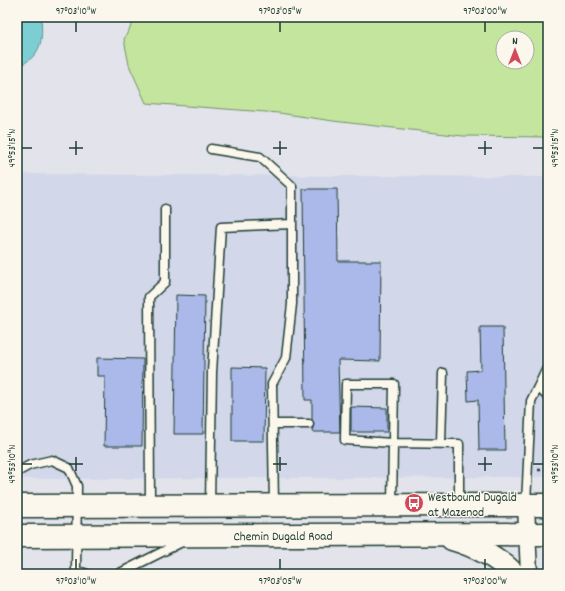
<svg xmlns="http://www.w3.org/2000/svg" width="565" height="591" viewBox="0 0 565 591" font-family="Dekko,sans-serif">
  <rect width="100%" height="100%" fill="#e3e4eb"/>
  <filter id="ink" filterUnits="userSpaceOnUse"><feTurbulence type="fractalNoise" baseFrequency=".025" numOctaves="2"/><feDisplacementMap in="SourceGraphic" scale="8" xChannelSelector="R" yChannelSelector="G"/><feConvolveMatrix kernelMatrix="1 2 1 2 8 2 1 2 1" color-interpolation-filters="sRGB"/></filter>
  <g filter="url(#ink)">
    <!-- built -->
    <path fill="#d2d7ea" d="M17,174l531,3v300l-531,2z"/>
    <!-- green -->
    <path fill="#c4e59e" stroke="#729169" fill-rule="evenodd" d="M136,17h412v120l-85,-1 -130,-15 -54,-8 -133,-10 -17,-38 -5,-26zM503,38h24v24h-24z"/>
    <!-- water -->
    <path fill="#7cced3" stroke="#579493" d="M17,17h24c2,24 1,39 -24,50z"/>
    <!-- building -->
    <path fill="#aab9e9" stroke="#1f3d34" d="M303,189h34l1,72h43l-1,100 -42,-1 2,72h-28l2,-8 -2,-4v-20h-7z
      M176,295l29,1 -2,138h-29z
      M480,327h23l2,123h-26l-1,-50 -10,1 -1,-30 14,-1z
      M97,358l46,1 -1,87h-38l1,-70h-8z
      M232,367l33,1 -1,73h-32z
      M351,407l36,1v24h-36z"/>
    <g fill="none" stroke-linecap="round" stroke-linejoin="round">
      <defs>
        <path id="lane" d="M211,149l49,8 32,29v118l-6,54 -14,26 2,120
          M548,366l-10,21h10
          M346,384h48l-1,59 -48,-3z
          M273,424h36
          M441,443l2,-70
          M17,472l13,-7 22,-5 17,8 8,18 -1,84 11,4
          M210,504l2,-132 9,-145 71,-3
          M526,504l5,-103 7,-14 10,10
          M150,505l-1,-208 16,-15v-73
          M392,505l1,-62 66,1v61
          M118,574l64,-32"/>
        <path id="street" d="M526,505l3,69"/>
        <g id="secondary">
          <path d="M17,506l531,-1"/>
          <path id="s1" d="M17,536l531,-2"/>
          <path d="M452,539c24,7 44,17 62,35"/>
        </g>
      </defs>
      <!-- lane casing -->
      <use href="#lane" stroke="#1f3d34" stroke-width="11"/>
      <!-- street casing -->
      <use href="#street" stroke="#1f3d34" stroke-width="19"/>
      <!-- secondary casing -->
      <use href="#secondary" stroke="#1f3d34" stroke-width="25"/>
      <!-- path -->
      <path stroke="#1f3d34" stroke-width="2.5" stroke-dasharray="3 3" stroke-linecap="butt" d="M538,470h10"/>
      <!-- lane -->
      <use href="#lane" stroke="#fbf7ec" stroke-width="8"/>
      <!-- street -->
      <use href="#street" stroke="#fbf7ec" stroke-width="16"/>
      <!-- secondary -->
      <use href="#secondary" stroke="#fbf7ec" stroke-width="22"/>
    </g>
  </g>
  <!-- ticks -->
  <path fill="none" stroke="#1f3d34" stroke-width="1.5" d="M76,22v10M280,22v10M485,22v10M76,141v14M280,141v14M485,141v14M22,148h10M69,148h14M273,148h14M478,148h14M533,148h10M76,457v14M280,457v14M485,457v14M22,464h10M69,464h14M273,464h14M478,464h14M533,464h10M76,559v10M280,559v10M485,559v10"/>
  <!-- icons -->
  <defs>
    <symbol id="bus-disc" viewBox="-11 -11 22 22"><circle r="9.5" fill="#d1495b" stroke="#fbf7ec"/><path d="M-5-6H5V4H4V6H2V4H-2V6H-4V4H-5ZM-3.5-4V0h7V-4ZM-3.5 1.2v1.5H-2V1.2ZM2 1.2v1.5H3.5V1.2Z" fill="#fff"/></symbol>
  </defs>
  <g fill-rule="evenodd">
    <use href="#bus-disc" x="403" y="492" width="22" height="22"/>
  </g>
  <g text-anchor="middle" stroke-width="3" stroke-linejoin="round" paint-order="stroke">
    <!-- poi labels -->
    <g font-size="13" fill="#1f3d34" stroke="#fbf7ec" text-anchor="start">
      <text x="428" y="501">Westbound Dugald<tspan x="428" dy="15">at Mazenod</tspan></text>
    </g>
    <!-- street labels -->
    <g font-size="13" fill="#1f3d34" stroke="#fbf7ec">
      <text dy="5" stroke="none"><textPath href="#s1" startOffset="266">Chemin Dugald Road</textPath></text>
    </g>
  </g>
  <!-- margin -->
  <rect width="565" height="591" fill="none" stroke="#fbf7ec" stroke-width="44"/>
  <!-- north arrow -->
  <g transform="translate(515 50)"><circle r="19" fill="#fbf7ec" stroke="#a3ada2"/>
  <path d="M0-3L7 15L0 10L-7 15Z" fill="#d1495b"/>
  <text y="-6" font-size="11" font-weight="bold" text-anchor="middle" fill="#1f3d34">N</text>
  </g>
  <rect x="22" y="22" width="521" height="547" fill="none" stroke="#1f3d34" stroke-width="1.5"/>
  <g font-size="10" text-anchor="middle" fill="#1f3d34">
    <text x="76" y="14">97°03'10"W</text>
    <text x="280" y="14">97°03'05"W</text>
    <text x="485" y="14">97°03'00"W</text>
    <text transform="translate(11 148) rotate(-90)" y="4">49°53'15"N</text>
    <text transform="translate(554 148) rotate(-90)" y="4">49°53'15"N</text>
    <text transform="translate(11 464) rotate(-90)" y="4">49°53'10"N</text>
    <text transform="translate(554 464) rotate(-90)" y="4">49°53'10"N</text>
    <text x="76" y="584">97°03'10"W</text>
    <text x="280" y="584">97°03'05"W</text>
    <text x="485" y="584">97°03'00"W</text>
  </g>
</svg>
